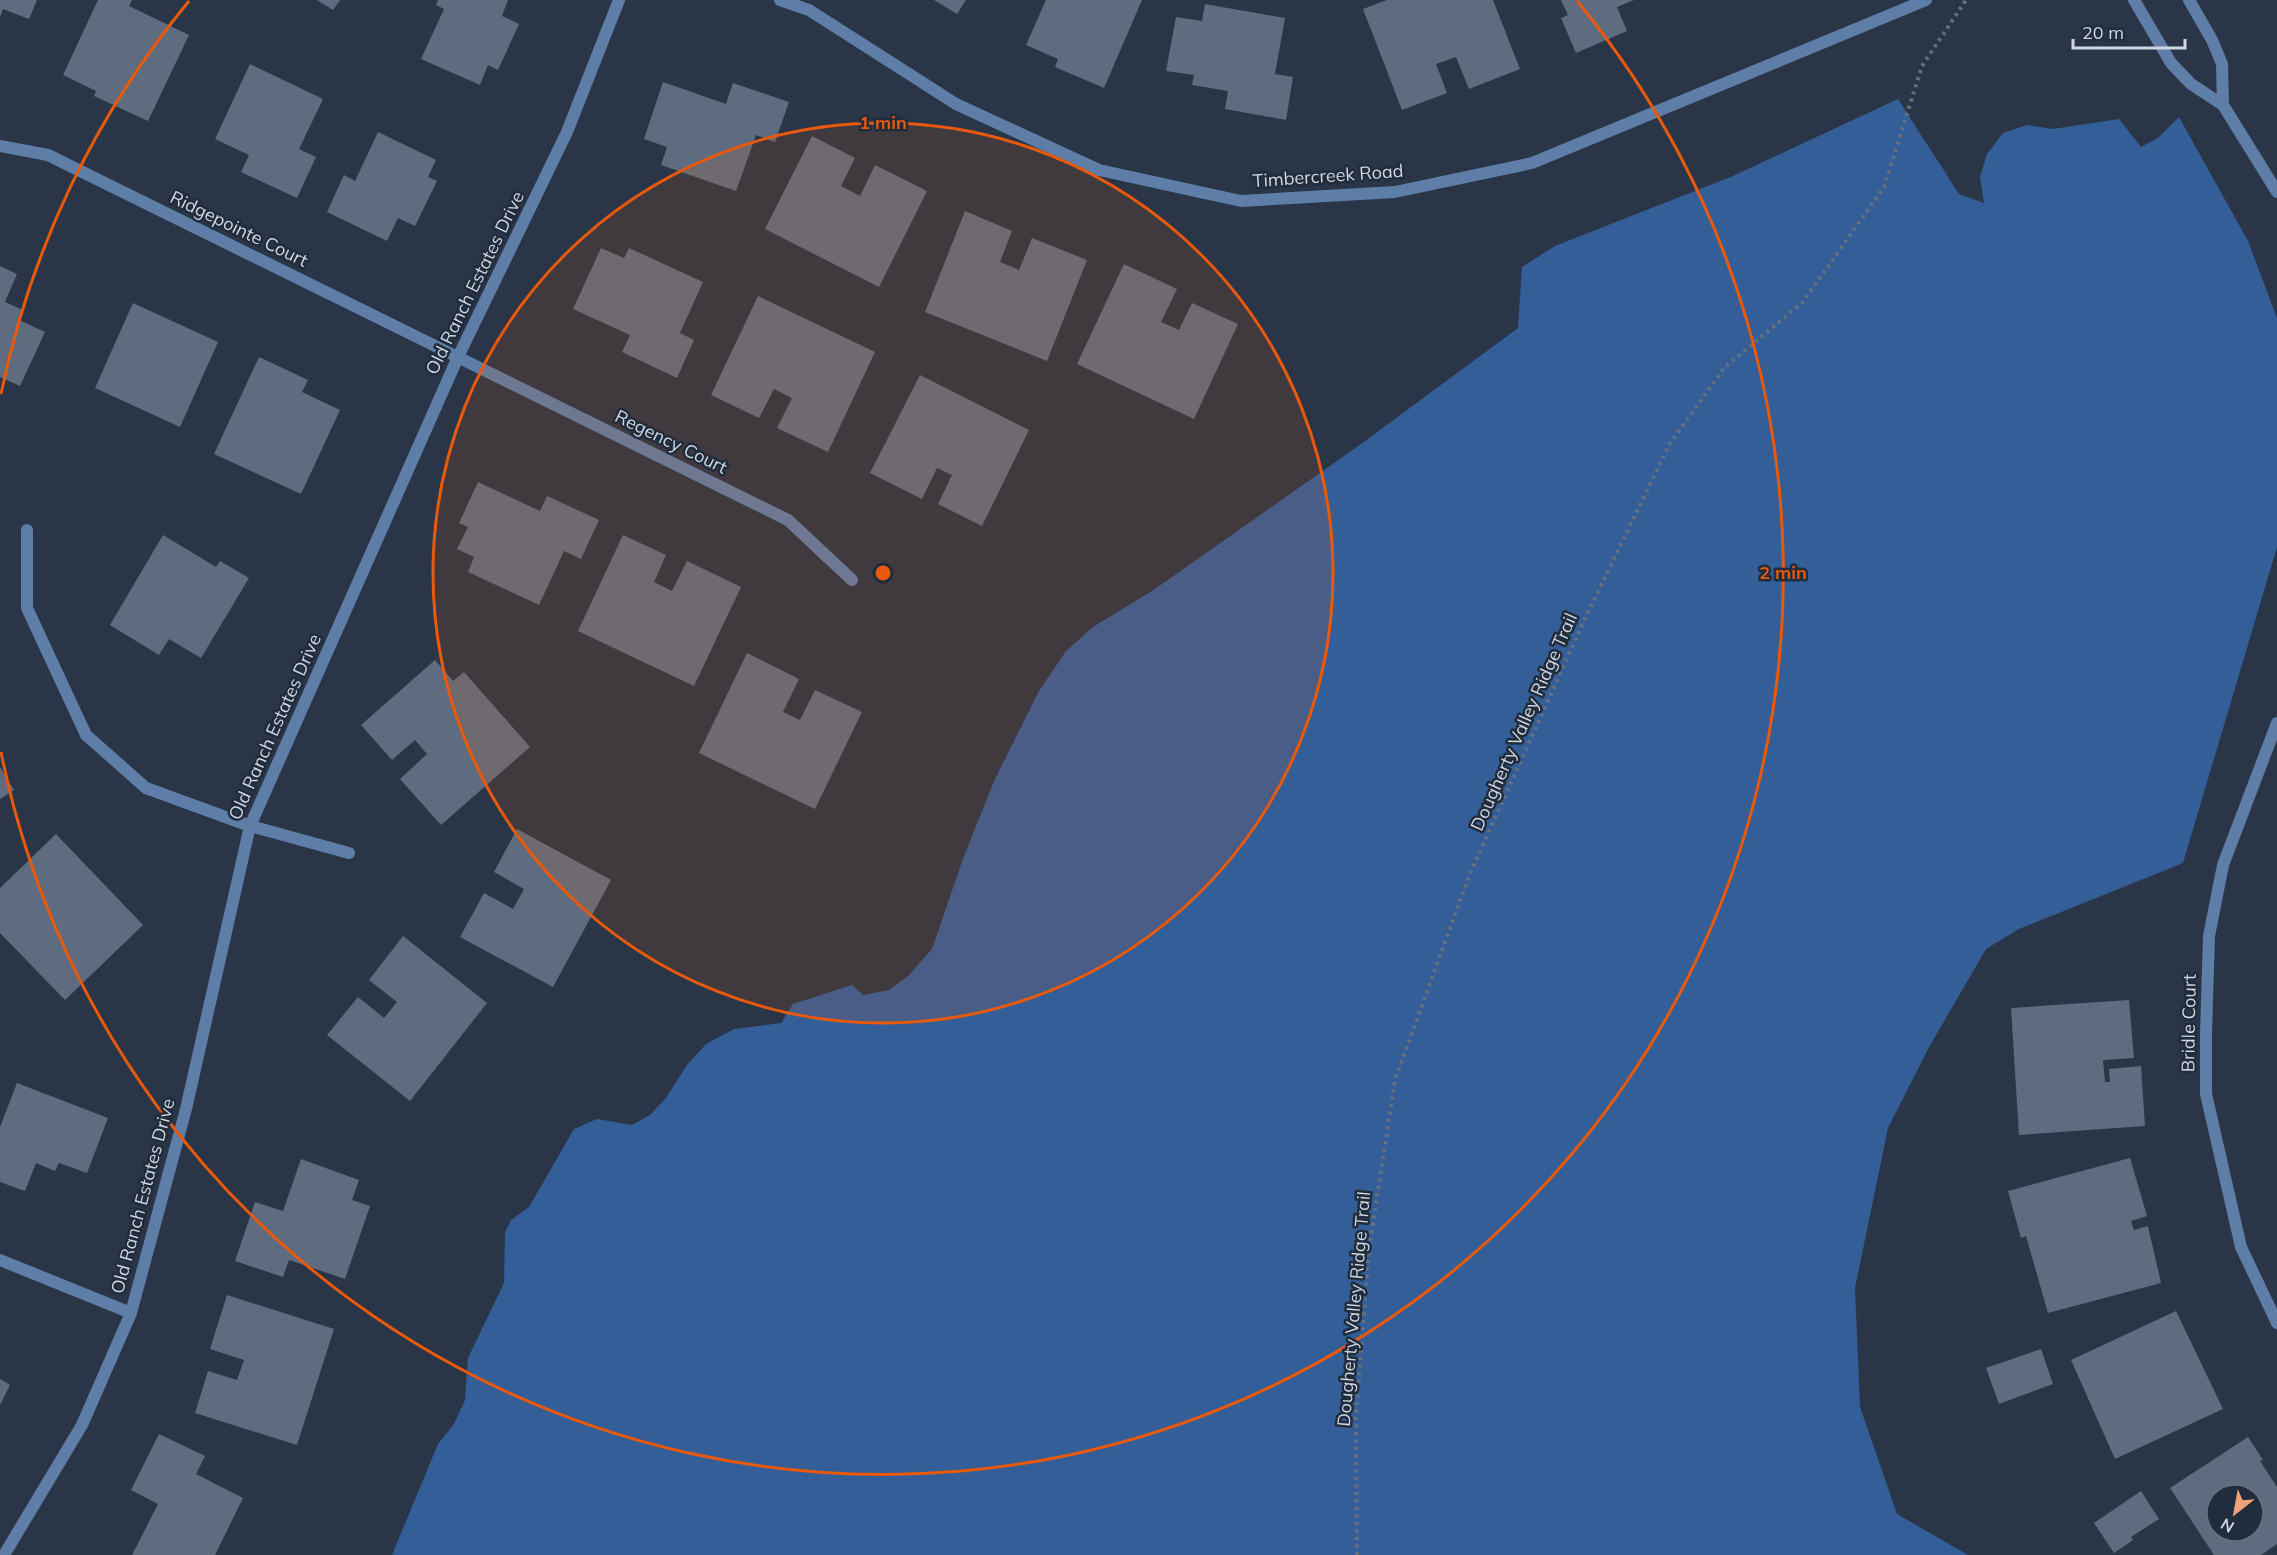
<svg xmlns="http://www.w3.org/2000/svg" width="2277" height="1555" viewBox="0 0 2277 1555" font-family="Mulish,sans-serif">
  <rect width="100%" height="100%" fill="#2a3647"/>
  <!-- green -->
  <path fill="#345e98" d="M1898,99l61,95 25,9 -4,-26 7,-23 16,-21 24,-8 26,4 66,-10 22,28 17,-9 21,-21 69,124 29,77v229l-94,316 -164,66 -33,20 -58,100 -40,79 -33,160 5,119 37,107 71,41h-1576l46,-111 16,-20 11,-24 3,-42 36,-75 1,-51 6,-12 18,-13 45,-78 23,-10 35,6 18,-10 16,-17 21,-33 19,-21 28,-15 47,-6 12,-19 59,-19 11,10 26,-5 19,-14 24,-27 32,-93 31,-77 44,-88 27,-40 27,-24 62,-38 206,-145 157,-116 4,-61 33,-21 178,-70z"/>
  <!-- building -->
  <path fill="#5f6c7f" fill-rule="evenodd" d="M0,0h37l-8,19 -26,-10 -3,8z
    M98,0h34l-3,6 60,29 -41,86 -54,-25 2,-5 -33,-16z
    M317,0h23l-7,10z
    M438,0h70l-6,16 17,8 -21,46 -10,-5 -8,20 -59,-26 23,-50 -8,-4z
    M934,0h32l-9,14z
    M1046,0h96l-38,88 -49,-21 3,-8 -32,-14z
    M1387,0h106l27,69 -51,20 -13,-32 -20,7 11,29 -45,17 -39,-101z
    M1561,0h73l-17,7 10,24 -51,22 -15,-35 7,-3z
    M1205,4l80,14 -10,56 18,3 -7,43 -61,-11 3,-18 -36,-6 2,-10 -28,-4 10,-54 26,4z
    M250,64l73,35 -24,50 17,8 -19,41 -56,-26 8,-17 -34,-16z
    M663,82l63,22 7,-21 56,19 -14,40 -19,-7 -20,56 -75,-26 6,-18 -23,-8z
    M378,132l58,28 -8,17 9,4 -22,45 -17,-8 -11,23 -60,-29 17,-37 11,6z
    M812,136l43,22 -14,28 19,10 15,-31 52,26 -48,96 -114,-58z
    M965,211l47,20 -12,31 19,8 13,-32 55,22 -40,101 -122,-49z
    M601,248l23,10 5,-10 74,34 -23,51 14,7 -17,38 -55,-26 8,-17 -57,-26z
    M1124,264l53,25 -16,33 18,8 13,-27 46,21 -44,95 -117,-55z
    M0,266l17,8 -12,28 18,8 -4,10 26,12 -25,54 -20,-9z
    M758,296l117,56 -47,100 -51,-24 15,-30 -18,-9 -15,29 -48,-23z
    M133,303l85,39 -38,85 -85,-39z
    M259,357l49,23 -6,12 38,18 -39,84 -87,-40z
    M920,375l109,55 -47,96 -44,-22 14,-29 -15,-7 -15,31 -52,-26z
    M478,482l62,29 7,-15 52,24 -18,39 -17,-8 -25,54 -71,-33 6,-15 -17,-8 11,-22 -9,-4z
    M163,535l53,32 4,-6 29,17 -48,80 -32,-19 -10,16 -49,-30z
    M623,535l43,20 -12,27 18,9 15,-30 54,26 -47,99 -116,-55z
    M747,653l52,26 -16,33 17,8 15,-30 47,22 -47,97 -116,-56z
    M435,660l18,21 11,-9 66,75 -89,78 -41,-46 27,-25 -12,-14 -23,20 -31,-35z
    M0,767l14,23 -14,9z
    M517,829l94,51 -58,107 -93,-50 24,-44 29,16 11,-20 -30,-17z
    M56,834l87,91 -78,75 -65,-67v-45z
    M403,936l84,67 -77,98 -83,-66 31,-38 26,21 13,-16 -28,-22z
    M2129,1000l5,58 -31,2 2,22h5l-1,-13 32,-3 4,60 -126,9 -8,-127z
    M17,1083l91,35 -21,55 -28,-10 -4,8 -19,-8 -11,28 -25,-9v-55z
    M2130,1158l17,58 -16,5 3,9 14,-4 13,57 -113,30 -22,-77 -5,2 -13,-47z
    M301,1159l58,21 -7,20 18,6 -25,73 -56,-19 -6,17 -48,-16 20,-59 28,9z
    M227,1295l107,34 -37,116 -102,-32 13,-42 29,9 7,-20 -34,-11z
    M2176,1311l47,98 -108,50 -44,-99z
    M2041,1349l12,35 -54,20 -13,-36z
    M0,1379l10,6 -10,20z
    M159,1434l46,22 -9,18 47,24 -28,57h-83l26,-51 -27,-14z
    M2248,1437l15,23 -3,1 17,26v57l-16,11h-47l-44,-67zM2217,1495h36v36h-36z
    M2141,1491l18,28 -28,18 2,3 -19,13 -20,-30z"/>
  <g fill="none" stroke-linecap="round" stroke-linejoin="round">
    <!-- path -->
    <path stroke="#65707f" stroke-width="4" stroke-dasharray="3 4.5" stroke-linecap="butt" d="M1357,1555l-1,-139 13,-167 26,-169 74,-204 114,-253 87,-180 55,-76 78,-65 81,-115 38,-121 44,-66"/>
    <!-- street -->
    <path stroke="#5e7da7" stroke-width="12" d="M780,0l29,10 147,94 143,66 142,31 154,-9 137,-29 394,-163
      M2134,0l37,63 20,21 32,21 54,87
      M2189,0l23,40 10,24 1,41
      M0,146l48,9 740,365 64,60
      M27,530v78l59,127 60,53 104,38 99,27
      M2277,723l-54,142 -14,71 -3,97v61l35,153 36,76
      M0,1260l131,53
      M4,1555l78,-130 49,-112 55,-204 64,-283 208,-469 109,-225 52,-132"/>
  </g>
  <!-- distance rings -->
  <circle cx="883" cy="573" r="450" fill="#e8590c" fill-opacity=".12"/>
  <g fill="none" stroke="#e8590c" stroke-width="3">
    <circle cx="883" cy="573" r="450"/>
    <path d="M1 394A900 900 0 0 1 189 1M1577 1A900 900 0 1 1 1 752"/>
  </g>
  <g text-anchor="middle" stroke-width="5" stroke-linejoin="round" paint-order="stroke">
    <!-- street labels -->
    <g font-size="18" fill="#cfd7e2" stroke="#212c3c">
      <text transform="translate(1328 176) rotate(-4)" y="6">Timbercreek Road</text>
      <text transform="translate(239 229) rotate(26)" y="6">Ridgepointe Court</text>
      <text transform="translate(475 283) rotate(-64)" y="6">Old Ranch Estates Drive</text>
      <text transform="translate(671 442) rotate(26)" y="6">Regency Court</text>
      <text transform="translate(1524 722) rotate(-66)" y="6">Dougherty Valley Ridge Trail</text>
      <text transform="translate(275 727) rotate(-66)" y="6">Old Ranch Estates Drive</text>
      <text transform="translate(2189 1023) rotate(-89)" y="6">Bridle Court</text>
      <text transform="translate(143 1196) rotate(-75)" y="6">Old Ranch Estates Drive</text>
      <text transform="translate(1354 1309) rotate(-85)" y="6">Dougherty Valley Ridge Trail</text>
    </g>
  </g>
  <circle cx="883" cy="573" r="9" fill="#e8590c" stroke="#212c3c" stroke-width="3"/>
  <g font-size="18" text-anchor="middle" font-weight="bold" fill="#e8590c" stroke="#212c3c" stroke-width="5" stroke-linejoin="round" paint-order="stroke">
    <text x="883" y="129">1 min</text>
    <text x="1783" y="579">2 min</text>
  </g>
  <!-- north arrow -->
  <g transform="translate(2235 1513) rotate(211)"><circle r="28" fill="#212c3c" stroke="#67707e" stroke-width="1.5"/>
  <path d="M0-4.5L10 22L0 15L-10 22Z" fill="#f1a27b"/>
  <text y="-9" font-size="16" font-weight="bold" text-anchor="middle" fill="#cfd7e2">N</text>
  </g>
  <!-- scale -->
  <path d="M2073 39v9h112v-9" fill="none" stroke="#cfd7e2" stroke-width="3"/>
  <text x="2082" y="39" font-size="18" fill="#cfd7e2" stroke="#212c3c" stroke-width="4.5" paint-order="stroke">20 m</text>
</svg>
